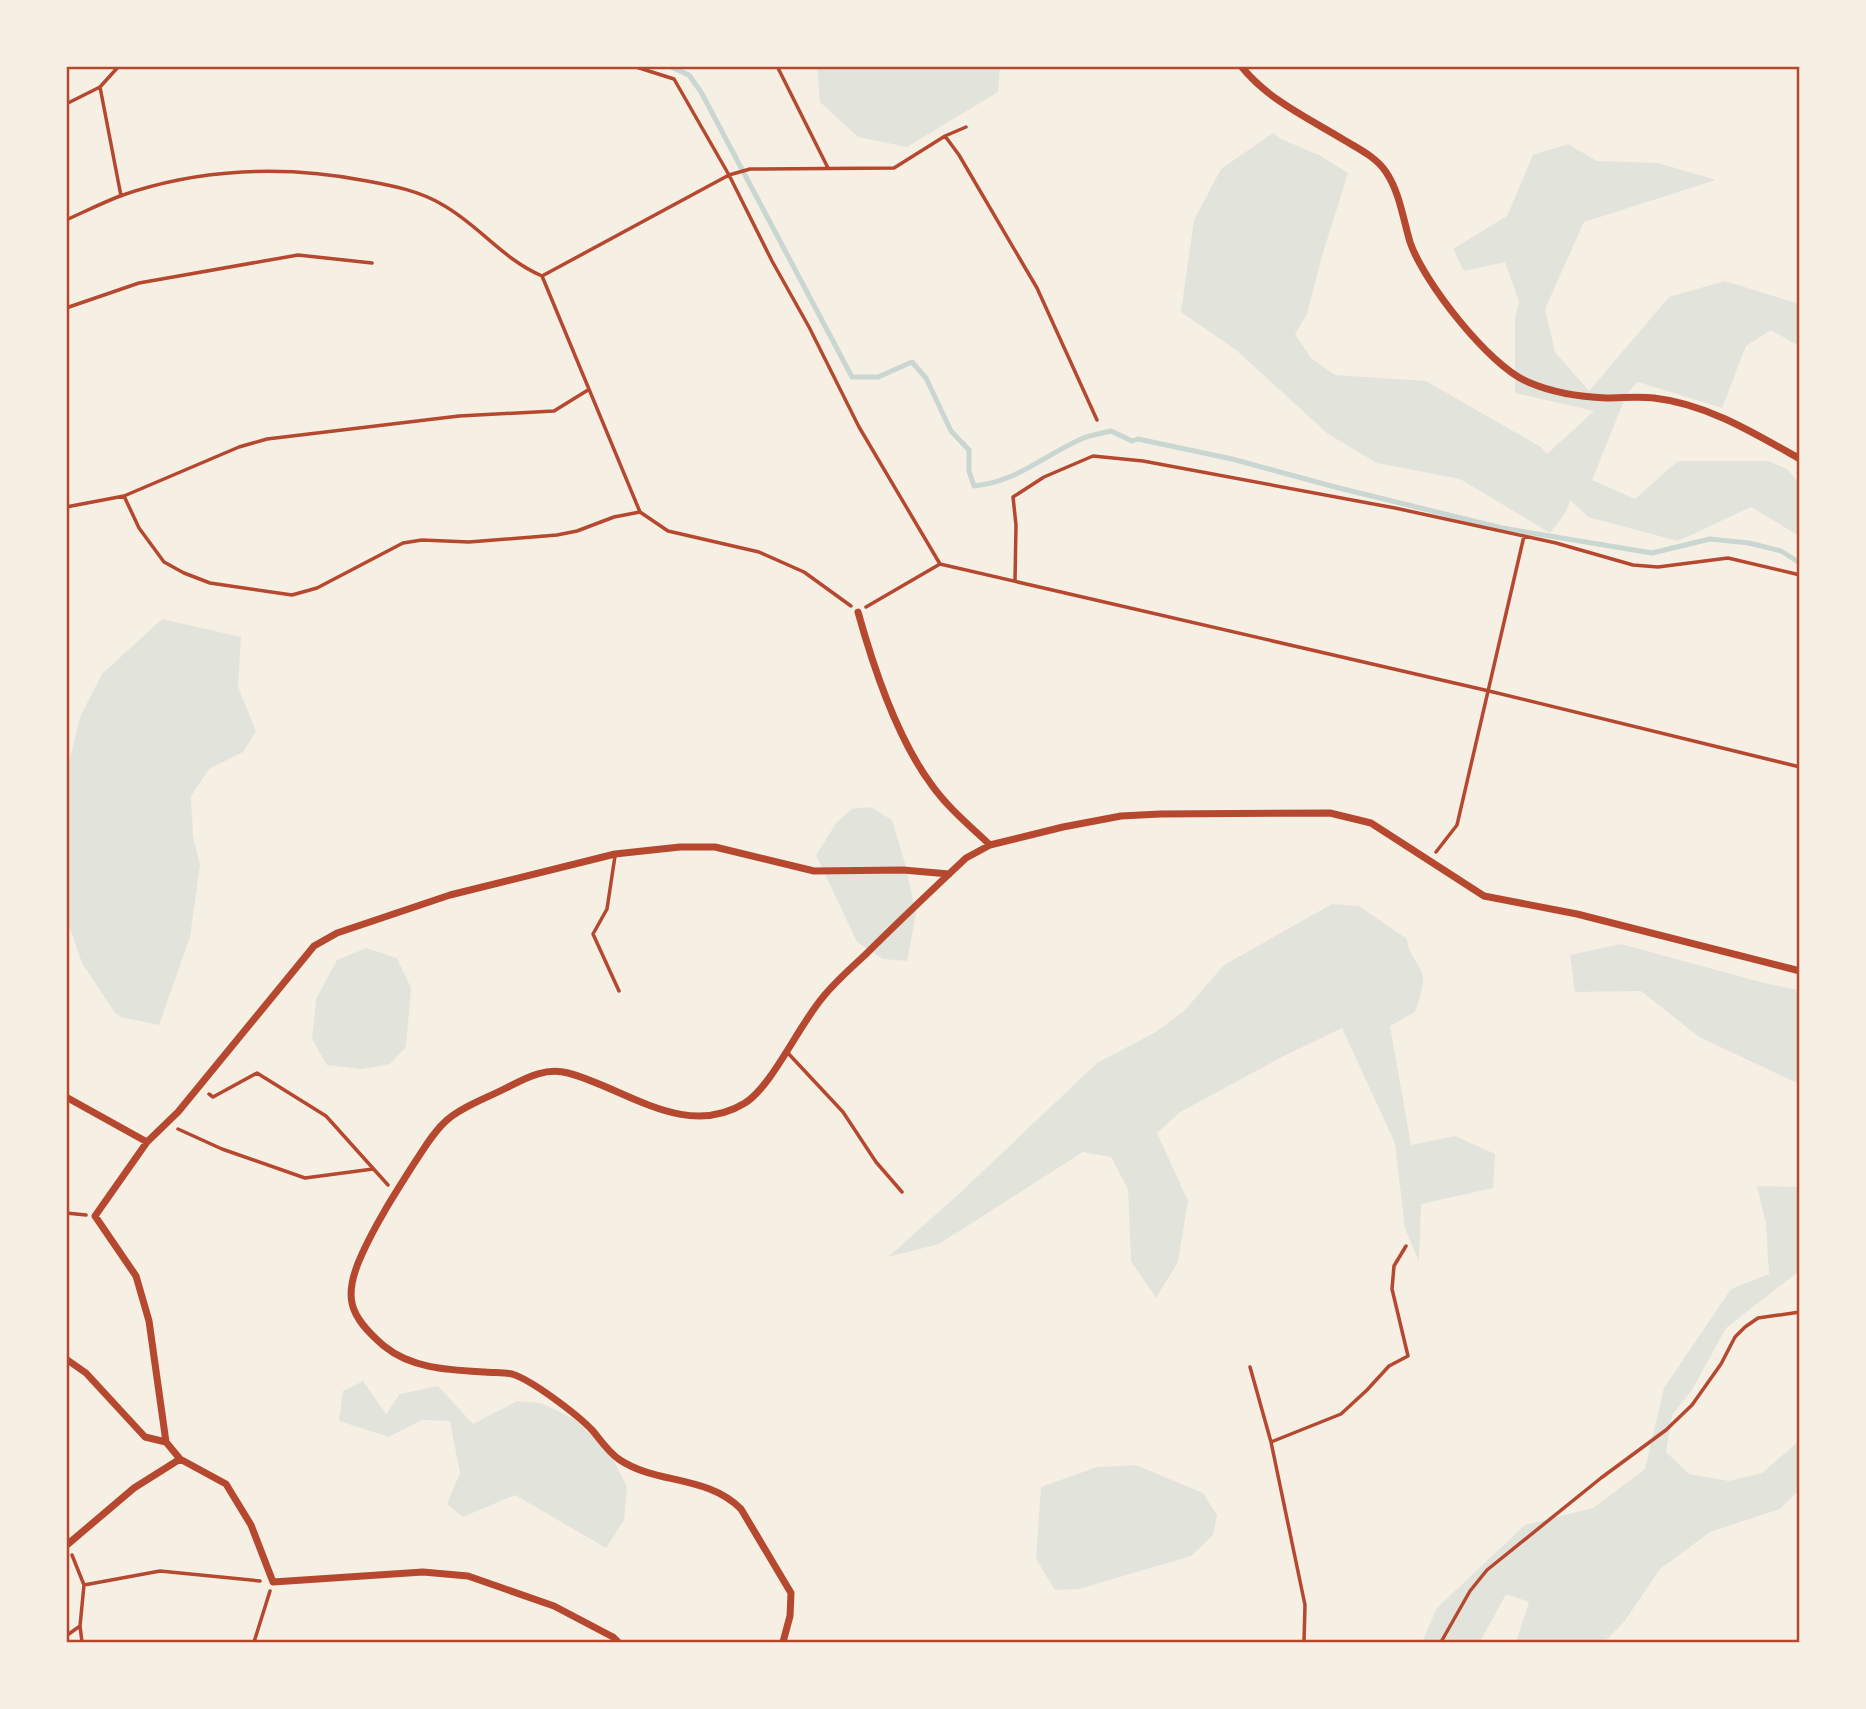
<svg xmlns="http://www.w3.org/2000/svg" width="1866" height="1709" viewBox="0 0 1866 1709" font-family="'Archivo Narrow',sans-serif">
  <rect width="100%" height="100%" fill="#f6efe4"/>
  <!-- green -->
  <path fill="#e2e4dc" d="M817,67l183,-1v1l-2,25 -91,55 -49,-10 -38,-35z
    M1273,133l8,6 38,16 29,18 -26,83 -15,58 -12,20 16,24 24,17 91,6 115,66 6,7 47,-43 -79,-18v-74l4,-18 -14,-39 -41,9 -11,-22 54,-33 26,-61 35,-11 29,17 61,2 58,17 -132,42 -39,87 10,43 34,39 80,-94 56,-16 74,23v42l-28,-16 -25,16 -24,62 -84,-26 -11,11 -35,87 43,19 43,-38h91l18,8 12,14v53l-48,-29 -73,34 -90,-24 -18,-17 -4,12 -16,21 -90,-54 -83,-16 -49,-29 -92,-84 -55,-38 13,-92 27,-51z
    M162,619l79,18 -3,50 18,44 -13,21 -34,17 -18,27 2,40 7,29 -10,72 -31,88 -38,-8 -6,-4 -33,-50 -15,-43v-149l13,-54 22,-43z
    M871,807l21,13 13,43 11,51 -9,47 -24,-2 -26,-17 -41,-87 21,-33 15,-13z
    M1332,904l27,2 48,33c1,17 14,25 16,38 1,12 -5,25 -8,35l-25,14 21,119 44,-9 40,18 -2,34 -72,16 -2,57 -14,-32 -10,-86 -53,-115 -56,27 -106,57 -23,21 31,68 -10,61 -22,36 -25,-37 -3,-72 -17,-32 -28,-5 -144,92 -51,13 73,-65 136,-129 59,-31 29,-22 39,-45z
    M1621,944l143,39 35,7v94l-100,-47 -58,-46 -66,1 -5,-37z
    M366,948l31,10 14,30 -5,59 -16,17 -28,5 -35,-4 -15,-26 4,-40 21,-39z
    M1757,1186l42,1v84l-73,57 -34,62 -20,25 -6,37 23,22 40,7 33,-8 37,-32v49l-19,19 -70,23 -50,37 -36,53 -20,20h-88l13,-40 -23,-8 -26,48h-58l15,-34 88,-83 68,-17 52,-39 19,-81 67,-99 38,-15 -3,-50z
    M363,1381l23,33 14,-20 38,-8 35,38 44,-23 24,2 33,16 36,34 17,34 -3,33 -18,28 -91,-53 -52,22 -16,-13 13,-31 -10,-52 -28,-1 -33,17 -50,-16 4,-30z
    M1136,1465l67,28 14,22 -4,20 -22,21 -112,33 -24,1 -19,-31 5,-72 56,-20z"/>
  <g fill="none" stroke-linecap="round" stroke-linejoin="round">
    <!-- stream -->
    <path stroke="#c9d6d2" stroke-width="5" d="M669,66l20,9 12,17 151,285h26l34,-15 14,16 25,53 18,19v21l5,15c42,-4 68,-29 105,-46 9,-5 21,-6 32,-9l21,10 6,-2 94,20 107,29 163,40 150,25 58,-14 39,4 32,8 19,12"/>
    <!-- path -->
    <path stroke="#b5482f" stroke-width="3.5" d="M633,66l41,13 55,96 43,86 37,66 50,100 81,137
      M777,66l51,102
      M100,87l21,109
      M66,104l34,-17 19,-21
      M945,136l14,19 78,133 60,132
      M66,220c18,-8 36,-17 54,-24 79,-28 165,-31 247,-15 27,5 53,10 76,24 37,21 58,53 99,71l98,236 28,19 91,21 45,20 47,34
      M542,276l187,-101 21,-6 144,-1 51,-32 21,-9
      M66,308l73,-25 159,-28 74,8
      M124,496l15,32 25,34 20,11 26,10 82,12 25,-7 86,-45 19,-3 47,2 88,-7 20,-4 37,-14 26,-5
      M66,507l58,-11 115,-49 28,-8 192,-23 95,-5 34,-21
      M1015,581l1,-56 -3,-28 31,-20 49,-21 50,5 252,47 161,35 77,22 25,2 70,-9 72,17
      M866,607l74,-43 549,127 311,76
      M1436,852l21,-27 67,-289
      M209,1094l4,3 44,-24 69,43 62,69
      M178,1129l44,20 83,29 68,-9
      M66,1213l20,2
      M1250,1367l21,75 34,163 -1,37
      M1271,1442l70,-28 26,-24 22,-24 19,-10 -16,-67 2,-23 12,-20
      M72,1555l12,30 -4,41 2,16
      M84,1585l76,-14 100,10
      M66,1636l14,-10
      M254,1642l16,-51
      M1441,1642l29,-51 17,-21 114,-92 65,-48 26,-25 29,-41 14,-27 10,-10 13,-9 42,-6"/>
    <!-- service -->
    <path stroke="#b5482f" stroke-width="3.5" d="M615,856l-8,53 -14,25 26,57
      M786,1051l57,61 33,50 26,30"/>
    <!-- minor -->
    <path stroke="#b5482f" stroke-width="7" d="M1241,66c27,34 67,52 103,74 15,9 32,17 42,32 14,21 17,47 24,70 13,39 79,124 118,140 23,10 53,15 78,16 16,0 32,-2 48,0 53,6 100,35 146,61
      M858,612c15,54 39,126 73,172 16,23 39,42 59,61
      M66,1097l81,45 31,-30 136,-166 23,-13 113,-38 165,-41 65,-7h35l99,24 89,-1 46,4
      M147,1142l-52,74 41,60 13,45 17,121
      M66,1359l20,14 59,64 21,5 14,17 46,25 25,41 22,57 150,-10 45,4 86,30 59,31 5,5
      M68,1544l66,-56 46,-29
      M783,1642l7,-26 1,-23 -50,-84c-34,-34 -85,-25 -121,-49 -11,-7 -19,-19 -27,-29 -15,-16 -61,-51 -81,-57 -8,-2 -19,-1 -27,-2 -35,-2 -73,-3 -101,-26 -35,-30 -42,-49 -22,-92 15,-33 34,-62 53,-92 10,-15 19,-31 32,-42 16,-14 40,-22 59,-32 20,-10 39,-21 62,-15 57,15 117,67 177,30 27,-17 54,-78 78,-106 12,-15 28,-29 42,-42 33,-33 67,-65 101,-97l24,-13 73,-18 58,-11 39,-2 170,-1 41,10 113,73 93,18 223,57"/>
  </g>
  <!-- border -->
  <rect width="1866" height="1709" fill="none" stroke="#f6efe4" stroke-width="136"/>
  <rect x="68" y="68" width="1730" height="1573" fill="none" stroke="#b5482f" stroke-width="2.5"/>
</svg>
